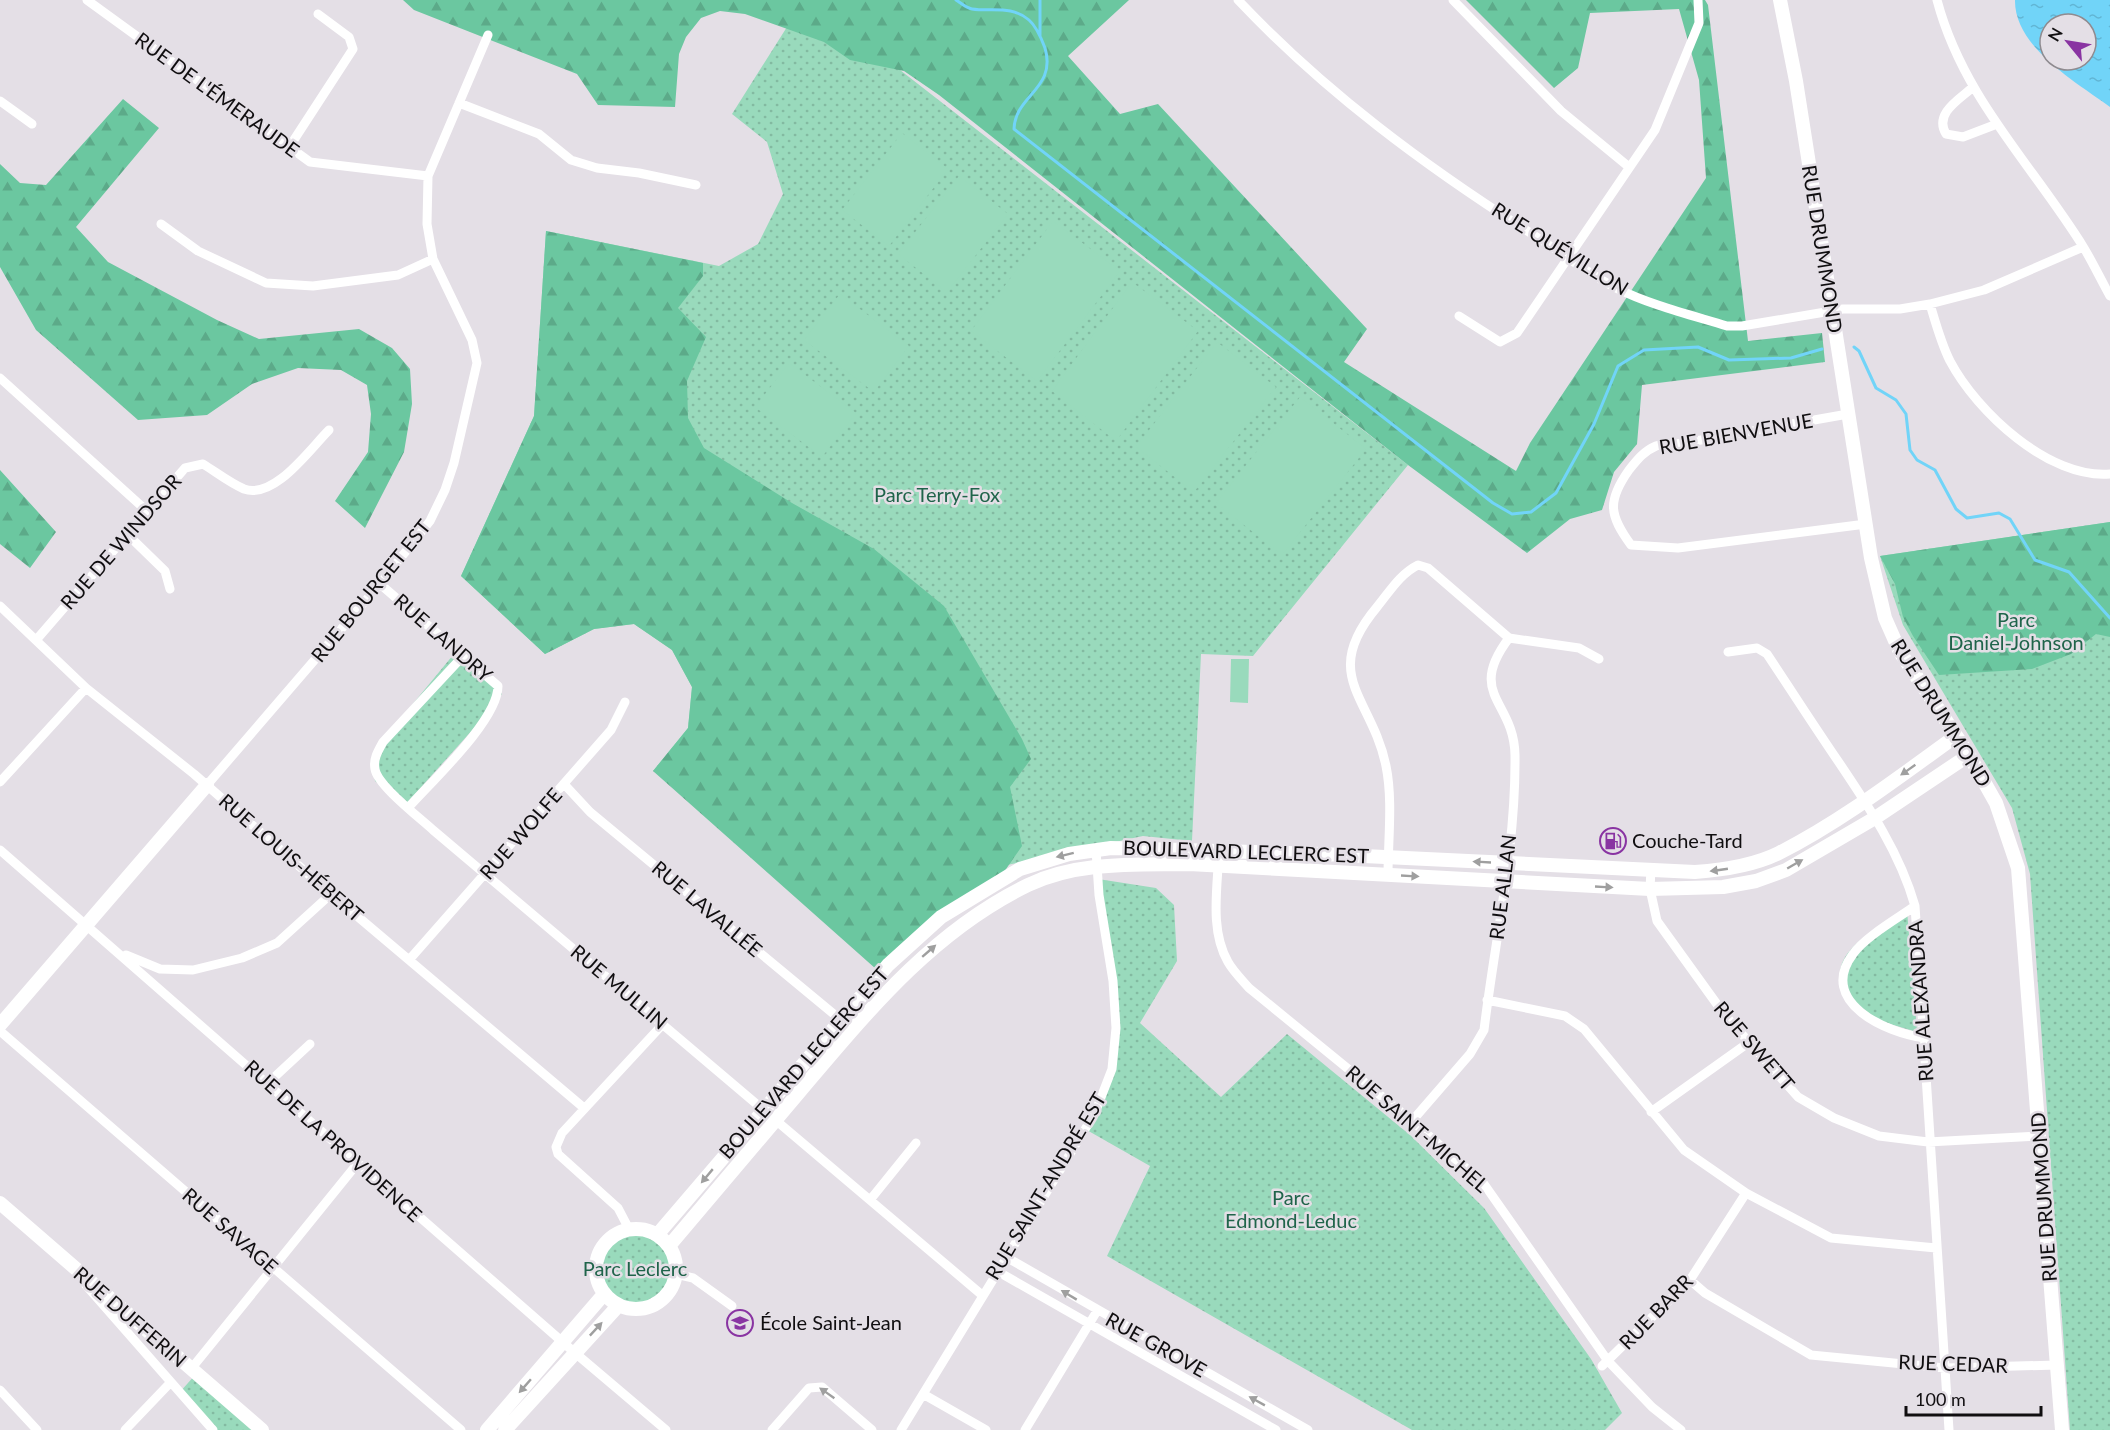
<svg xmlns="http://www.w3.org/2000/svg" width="2110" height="1430" viewBox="0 0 2110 1430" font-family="Lato,sans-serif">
  <defs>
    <pattern id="grass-dots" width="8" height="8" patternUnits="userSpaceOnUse" patternTransform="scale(1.5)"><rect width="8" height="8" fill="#99dabc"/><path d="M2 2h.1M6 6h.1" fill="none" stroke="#83baa1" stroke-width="1.8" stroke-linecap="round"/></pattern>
    <pattern id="forest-firs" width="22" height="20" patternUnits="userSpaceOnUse" patternTransform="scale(1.5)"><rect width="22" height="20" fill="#6bc7a0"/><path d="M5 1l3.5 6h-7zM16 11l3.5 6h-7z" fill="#5caa89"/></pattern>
    <pattern id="water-ripples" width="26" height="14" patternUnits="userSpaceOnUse" patternTransform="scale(1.5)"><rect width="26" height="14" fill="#71d4f8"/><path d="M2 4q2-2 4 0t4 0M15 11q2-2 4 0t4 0" fill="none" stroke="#61b5d4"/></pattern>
  </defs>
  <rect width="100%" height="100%" fill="#e4dfe6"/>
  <!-- grass -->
  <path fill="url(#grass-dots)" d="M804,0h6l598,465 -155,191 -52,-2 -9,187 -49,-5 -136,29 -354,-94 35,-43 4,-41 -20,-37 -38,-26 -40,5 -49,25 -84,-78 73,-160 12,-185 173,35 39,-22 25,-50 -16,-52 -35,-28z
    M2110,522v908h-40l-40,-556 -18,-66 -109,-183 -23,-69z
    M458,649l44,45 -18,23 -78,87 -31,-23 -3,-22 7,-14z
    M1098,879l58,9 18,17 3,56 -37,62 81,74 66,-63 123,101 74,73 107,151 31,54 -17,17h-193l-305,-174 43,-90 -65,-37 27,-60 4,-41z
    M1907,910l10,122c-16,-5 -34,-9 -49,-17 -9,-5 -19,-18 -24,-27 -19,-36 38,-62 63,-78z
    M596 1269a40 40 0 1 1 80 0a40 40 0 1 1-80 0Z
    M196,1374l65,56h-47l-35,-37z"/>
  <!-- forest -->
  <path fill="url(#forest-firs)" d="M403,0h726l-61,56 52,58 38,-10 209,225 -23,33 172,109 14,-28 176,-265 -7,-98 -20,-71 -89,4 -12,55 -24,20 -88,-88h239l3,5 40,336 74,-8 3,29 -183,23 -5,59 -23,28 -12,38 -32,9 -43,34 -119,-88 -469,-370 -35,-24 -54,-11 -26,-18 -79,-28 -25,-3 -19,7 -15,19 -7,17 -4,53 -77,-2 -21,-31 -163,-64z
    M123,99l36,29 -83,99 32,35 109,58 42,19 100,-10 33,19 18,21 2,35 -8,48 -39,76 -30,-27 33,-49 3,-38 -4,-29 -26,-15 -43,-2 -46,16 -45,31 -69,5 -102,-90 -36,-63v-103l20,19 26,2z
    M546,231l157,32v13l-25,32 28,29 -19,44 1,37 16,30 88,55 82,46 70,57 78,133 9,20 -21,28 12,59 -18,26 -128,97 -223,-198 35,-43 4,-41 -20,-37 -38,-26 -40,5 -49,25 -84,-78 73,-160z
    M0,470l56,62 -26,36 -30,-24z
    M2110,522v115l-14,-3 -25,20 -39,15 -93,6 -26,-39 -10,-19 -8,-33 -15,-28z"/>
  <!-- garden -->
  <path fill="#99dabc" d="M902,133l46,36 -59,77 -47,-36z
    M959,176l49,38 -61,78 -49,-38z
    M1053,221l67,50 -83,110 -66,-50z
    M1132,282l66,49 -82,110 -64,-50z
    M840,294l69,52 -35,46 -70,-52z
    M1217,342l59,45 -82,105 -58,-45z
    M789,363l67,50 -34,44 -67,-50z
    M1300,397l66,52 -84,106 -66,-52z
    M1231,659h18l-1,44 -18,-1z"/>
  <!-- water -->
  <path fill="url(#water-ripples)" fill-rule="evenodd" d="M2015,0h95v107c-34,-25 -96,-60 -95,-107zM2050,24h36v36h-36z"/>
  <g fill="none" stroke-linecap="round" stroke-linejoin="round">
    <!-- stream -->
    <path stroke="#71d4f8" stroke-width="3" d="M956,0c5,3 10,8 16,9 19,3 40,-4 57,11 7,6 13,20 16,28 12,41 -30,47 -31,81l479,374 19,11 19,-2 25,-19 38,-69 24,-58 26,-16 54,-3 31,13 62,-2 31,-9
      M1040,0v36
      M1854,347l5,4 17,37 20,12 10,14 4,36 7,10 18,10 21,39 11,9 32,-5 11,6 25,41 34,12 41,46"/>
    <!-- street -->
    <path stroke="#fff" stroke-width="9" d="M87,0l223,162 118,14
      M1238,0c87,92 187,166 294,234 27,17 55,39 84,54 34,17 75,27 111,38h15l101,-17h57l30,-5 54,-14 99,-43
      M1453,0l108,111 68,56
      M1937,0c26,98 95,164 147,248 9,15 17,32 26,48
      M1972,88c-14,12 -38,26 -26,46l17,3 34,-13
      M0,101l32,23
      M459,103l80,31 32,26 26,8 42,5 57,12
      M288,149l65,-100 -4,-12 -31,-23
      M161,224l37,27 68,32 47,3 85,-11 35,-16
      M1930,304c6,20 11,39 20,57 27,51 99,118 160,113
      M1459,316l41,26 17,-9 138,-203 44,-107 -1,-23
      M0,378l148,134
      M1848,414l-164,29c-8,1 -20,0 -28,3 -12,5 -19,14 -27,24 -22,31 -20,45 2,75l47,3 188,-24
      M127,534l38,37 5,18
      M380,584l118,102c0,34 -66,95 -90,122
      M0,606l86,82 108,86 137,120 253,214
      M37,639l148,-171 18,-4c13,8 27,19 41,25 30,11 65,-39 85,-59
      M1728,652l29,-4 10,6c24,36 47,72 71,107 31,46 62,92 77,145l34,524
      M464,655l-81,87c-5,9 -10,17 -8,27 2,16 45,49 58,61l549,465
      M0,782l86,-94
      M564,784l26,28 263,218
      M207,785l173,-201 50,-63 15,-31 9,-27 23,-100 -5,-23 -39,-81 -6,-35 1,-48 60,-141
      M1219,849c-1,37 -10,80 9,113 5,9 14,18 21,26l163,133 72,63 124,177 44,46 29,23
      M0,850l574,502 92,78
      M1651,869l-1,20 7,32 67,93 74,83 36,21 45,18 49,6 111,-6
      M1388,875c0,-35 5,-75 -2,-109 -14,-69 -67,-90 -9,-159 13,-16 23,-33 41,-42l10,3 81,70 70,10 20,11
      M1915,906c-17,12 -50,31 -62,48 -36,48 33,79 72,84
      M126,955l34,14 33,1 49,-12 35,-15 54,-49
      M409,960l202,-230 14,-28
      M1487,1000l78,16 19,13 100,121 62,43 85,45 105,10
      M0,1031l461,399
      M268,1083l42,-39
      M1651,1112l97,-69
      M1412,1121l58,-67 14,-24c11,-91 32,-182 31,-275 -1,-55 -49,-60 -6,-117
      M870,1200l46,-57
      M629,1229l-11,-21 -60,-54 -2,-7 6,-14 101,-109
      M1006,1257l302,173
      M997,1271l279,159
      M676,1274l17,4 39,28
      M1690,1280l15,13 106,62 134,13 112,-3
      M84,1283l129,147
      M1602,1366l88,-86 56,-87
      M191,1369l166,-205
      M0,1390l37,40
      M923,1394l63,36
      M125,1430l45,-47
      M772,1430l37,-42 13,-1 50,43
      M901,1430l194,-317 17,-44 4,-41 -3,-47 -14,-86 -3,-45
      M1025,1430l72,-119"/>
    <!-- secondary -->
    <path stroke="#fff" stroke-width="14" d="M1780,0l16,81 75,477 14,60 15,34 69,103 27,48 22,65 44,562
      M0,1025l207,-240
      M0,1203l262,227
      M596 1269a40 40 0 1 1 80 0a40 40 0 1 1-80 0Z
      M657,1235l231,-270 53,-48 79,-48 49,-15 42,-6 211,6 373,18c28,-2 58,-6 84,-19 63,-32 120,-76 177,-117
      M669,1246c44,-52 88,-104 132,-156 67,-79 132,-159 227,-205 50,-24 108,-20 161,-21l461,25 73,-2 33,-6 30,-11 89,-52 94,-63
      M487,1430l117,-136
      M505,1430l113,-124"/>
  </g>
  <!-- one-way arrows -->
  <defs><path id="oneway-solid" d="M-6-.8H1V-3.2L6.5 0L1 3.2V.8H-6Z" transform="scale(1.5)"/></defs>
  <g fill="#9f9f9f">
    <use href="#oneway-solid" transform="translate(1908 770) rotate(145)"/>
    <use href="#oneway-solid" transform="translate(1065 855) rotate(166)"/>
    <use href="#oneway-solid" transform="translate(1482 862) rotate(-177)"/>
    <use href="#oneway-solid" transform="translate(1795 864) rotate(-30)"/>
    <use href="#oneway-solid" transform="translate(1719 870) rotate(172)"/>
    <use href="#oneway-solid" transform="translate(1410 876) rotate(3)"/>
    <use href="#oneway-solid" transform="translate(1604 887) rotate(3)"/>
    <use href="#oneway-solid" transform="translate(929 951) rotate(-41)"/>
    <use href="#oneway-solid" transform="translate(707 1176) rotate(130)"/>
    <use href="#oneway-solid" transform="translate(1069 1295) rotate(-149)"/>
    <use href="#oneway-solid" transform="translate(596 1329) rotate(-47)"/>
    <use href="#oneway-solid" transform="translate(525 1386) rotate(131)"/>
    <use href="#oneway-solid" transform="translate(827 1393) rotate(-145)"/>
    <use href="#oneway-solid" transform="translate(1257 1401) rotate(-151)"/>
  </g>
  <!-- icons -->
  <defs>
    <symbol id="fuel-ring" viewBox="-11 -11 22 22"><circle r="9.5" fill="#e4dfe6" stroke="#8934a2" stroke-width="1.5"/><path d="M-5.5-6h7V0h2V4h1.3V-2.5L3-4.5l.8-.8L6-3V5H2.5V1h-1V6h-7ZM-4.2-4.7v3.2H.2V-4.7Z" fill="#8934a2"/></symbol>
    <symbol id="school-ring" viewBox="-11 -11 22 22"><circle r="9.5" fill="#e4dfe6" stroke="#8934a2" stroke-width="1.5"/><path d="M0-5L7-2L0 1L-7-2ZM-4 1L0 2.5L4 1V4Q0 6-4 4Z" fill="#8934a2"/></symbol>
  </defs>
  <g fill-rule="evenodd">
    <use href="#fuel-ring" x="1598" y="826" width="30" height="30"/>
    <use href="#school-ring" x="725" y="1308" width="30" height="30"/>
  </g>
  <g text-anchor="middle" stroke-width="5" stroke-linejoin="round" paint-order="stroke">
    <!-- street labels -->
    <g font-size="20" fill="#100e10" stroke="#e4dfe6">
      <text transform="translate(217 95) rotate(36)" y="7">RUE DE L'ÉMERAUDE</text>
      <text transform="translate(1560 249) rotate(32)" y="7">RUE QUÉVILLON</text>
      <text transform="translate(1822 249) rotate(81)" y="7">RUE DRUMMOND</text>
      <text transform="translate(1736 434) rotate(-10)" y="7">RUE BIENVENUE</text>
      <text transform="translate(121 542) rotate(-49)" y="7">RUE DE WINDSOR</text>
      <text transform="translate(371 591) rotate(-51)" y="7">RUE BOURGET EST</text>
      <text transform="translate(443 638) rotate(41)" y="7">RUE LANDRY</text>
      <text transform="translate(1941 713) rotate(58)" y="7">RUE DRUMMOND</text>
      <text transform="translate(521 834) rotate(-49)" y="7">RUE WOLFE</text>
      <text transform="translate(1246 852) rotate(2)" y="7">BOULEVARD LECLERC EST</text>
      <text transform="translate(291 858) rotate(41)" y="7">RUE LOUIS-HÉBERT</text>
      <text transform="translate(1503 887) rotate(-83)" y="7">RUE ALLAN</text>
      <text transform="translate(707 909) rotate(40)" y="7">RUE LAVALLÉE</text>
      <text transform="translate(619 987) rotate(40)" y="7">RUE MULLIN</text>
      <text transform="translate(1921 1001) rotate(-94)" y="7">RUE ALEXANDRA</text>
      <text transform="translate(1754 1046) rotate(49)" y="7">RUE SWETT</text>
      <text transform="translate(804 1063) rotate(-49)" y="7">BOULEVARD LECLERC EST</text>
      <text transform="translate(1417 1129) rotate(41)" y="7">RUE SAINT-MICHEL</text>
      <text transform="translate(333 1141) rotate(42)" y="7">RUE DE LA PROVIDENCE</text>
      <text transform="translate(1046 1186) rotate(-59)" y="7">RUE SAINT-ANDRÉ EST</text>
      <text transform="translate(2044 1197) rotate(-94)" y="7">RUE DRUMMOND</text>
      <text transform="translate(230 1231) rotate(41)" y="7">RUE SAVAGE</text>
      <text transform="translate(1656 1312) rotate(-46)" y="7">RUE BARR</text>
      <text transform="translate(130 1317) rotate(41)" y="7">RUE DUFFERIN</text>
      <text transform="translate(1156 1345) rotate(29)" y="7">RUE GROVE</text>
      <text transform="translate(1953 1364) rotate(2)" y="7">RUE CEDAR</text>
    </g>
    <!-- park labels -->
    <g font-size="20" fill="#1f644a" stroke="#e4dfe6">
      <text x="937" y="502">Parc Terry-Fox</text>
      <text x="2016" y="627">Parc<tspan x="2016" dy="23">Daniel-Johnson</tspan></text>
      <text x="1291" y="1205">Parc<tspan x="1291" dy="23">Edmond-Leduc</tspan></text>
      <text x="635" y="1276">Parc Leclerc</text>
    </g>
    <!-- poi labels -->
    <g font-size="20" fill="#100e10" stroke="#e4dfe6" text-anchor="start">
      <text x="1632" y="848">Couche-Tard</text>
      <text x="760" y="1330">École Saint-Jean</text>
    </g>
  </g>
  <!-- north arrow -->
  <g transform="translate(2068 42) rotate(300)"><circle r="28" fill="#e4dfe6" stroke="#8f8b90" stroke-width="1.5"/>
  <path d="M0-4.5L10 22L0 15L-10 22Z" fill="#8934a2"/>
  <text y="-9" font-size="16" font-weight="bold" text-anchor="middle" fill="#100e10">N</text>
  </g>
  <!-- scale -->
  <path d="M1906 1406v9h135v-9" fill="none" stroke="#100e10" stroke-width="3"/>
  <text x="1915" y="1406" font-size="18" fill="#100e10" stroke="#e4dfe6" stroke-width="4.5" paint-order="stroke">100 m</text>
</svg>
